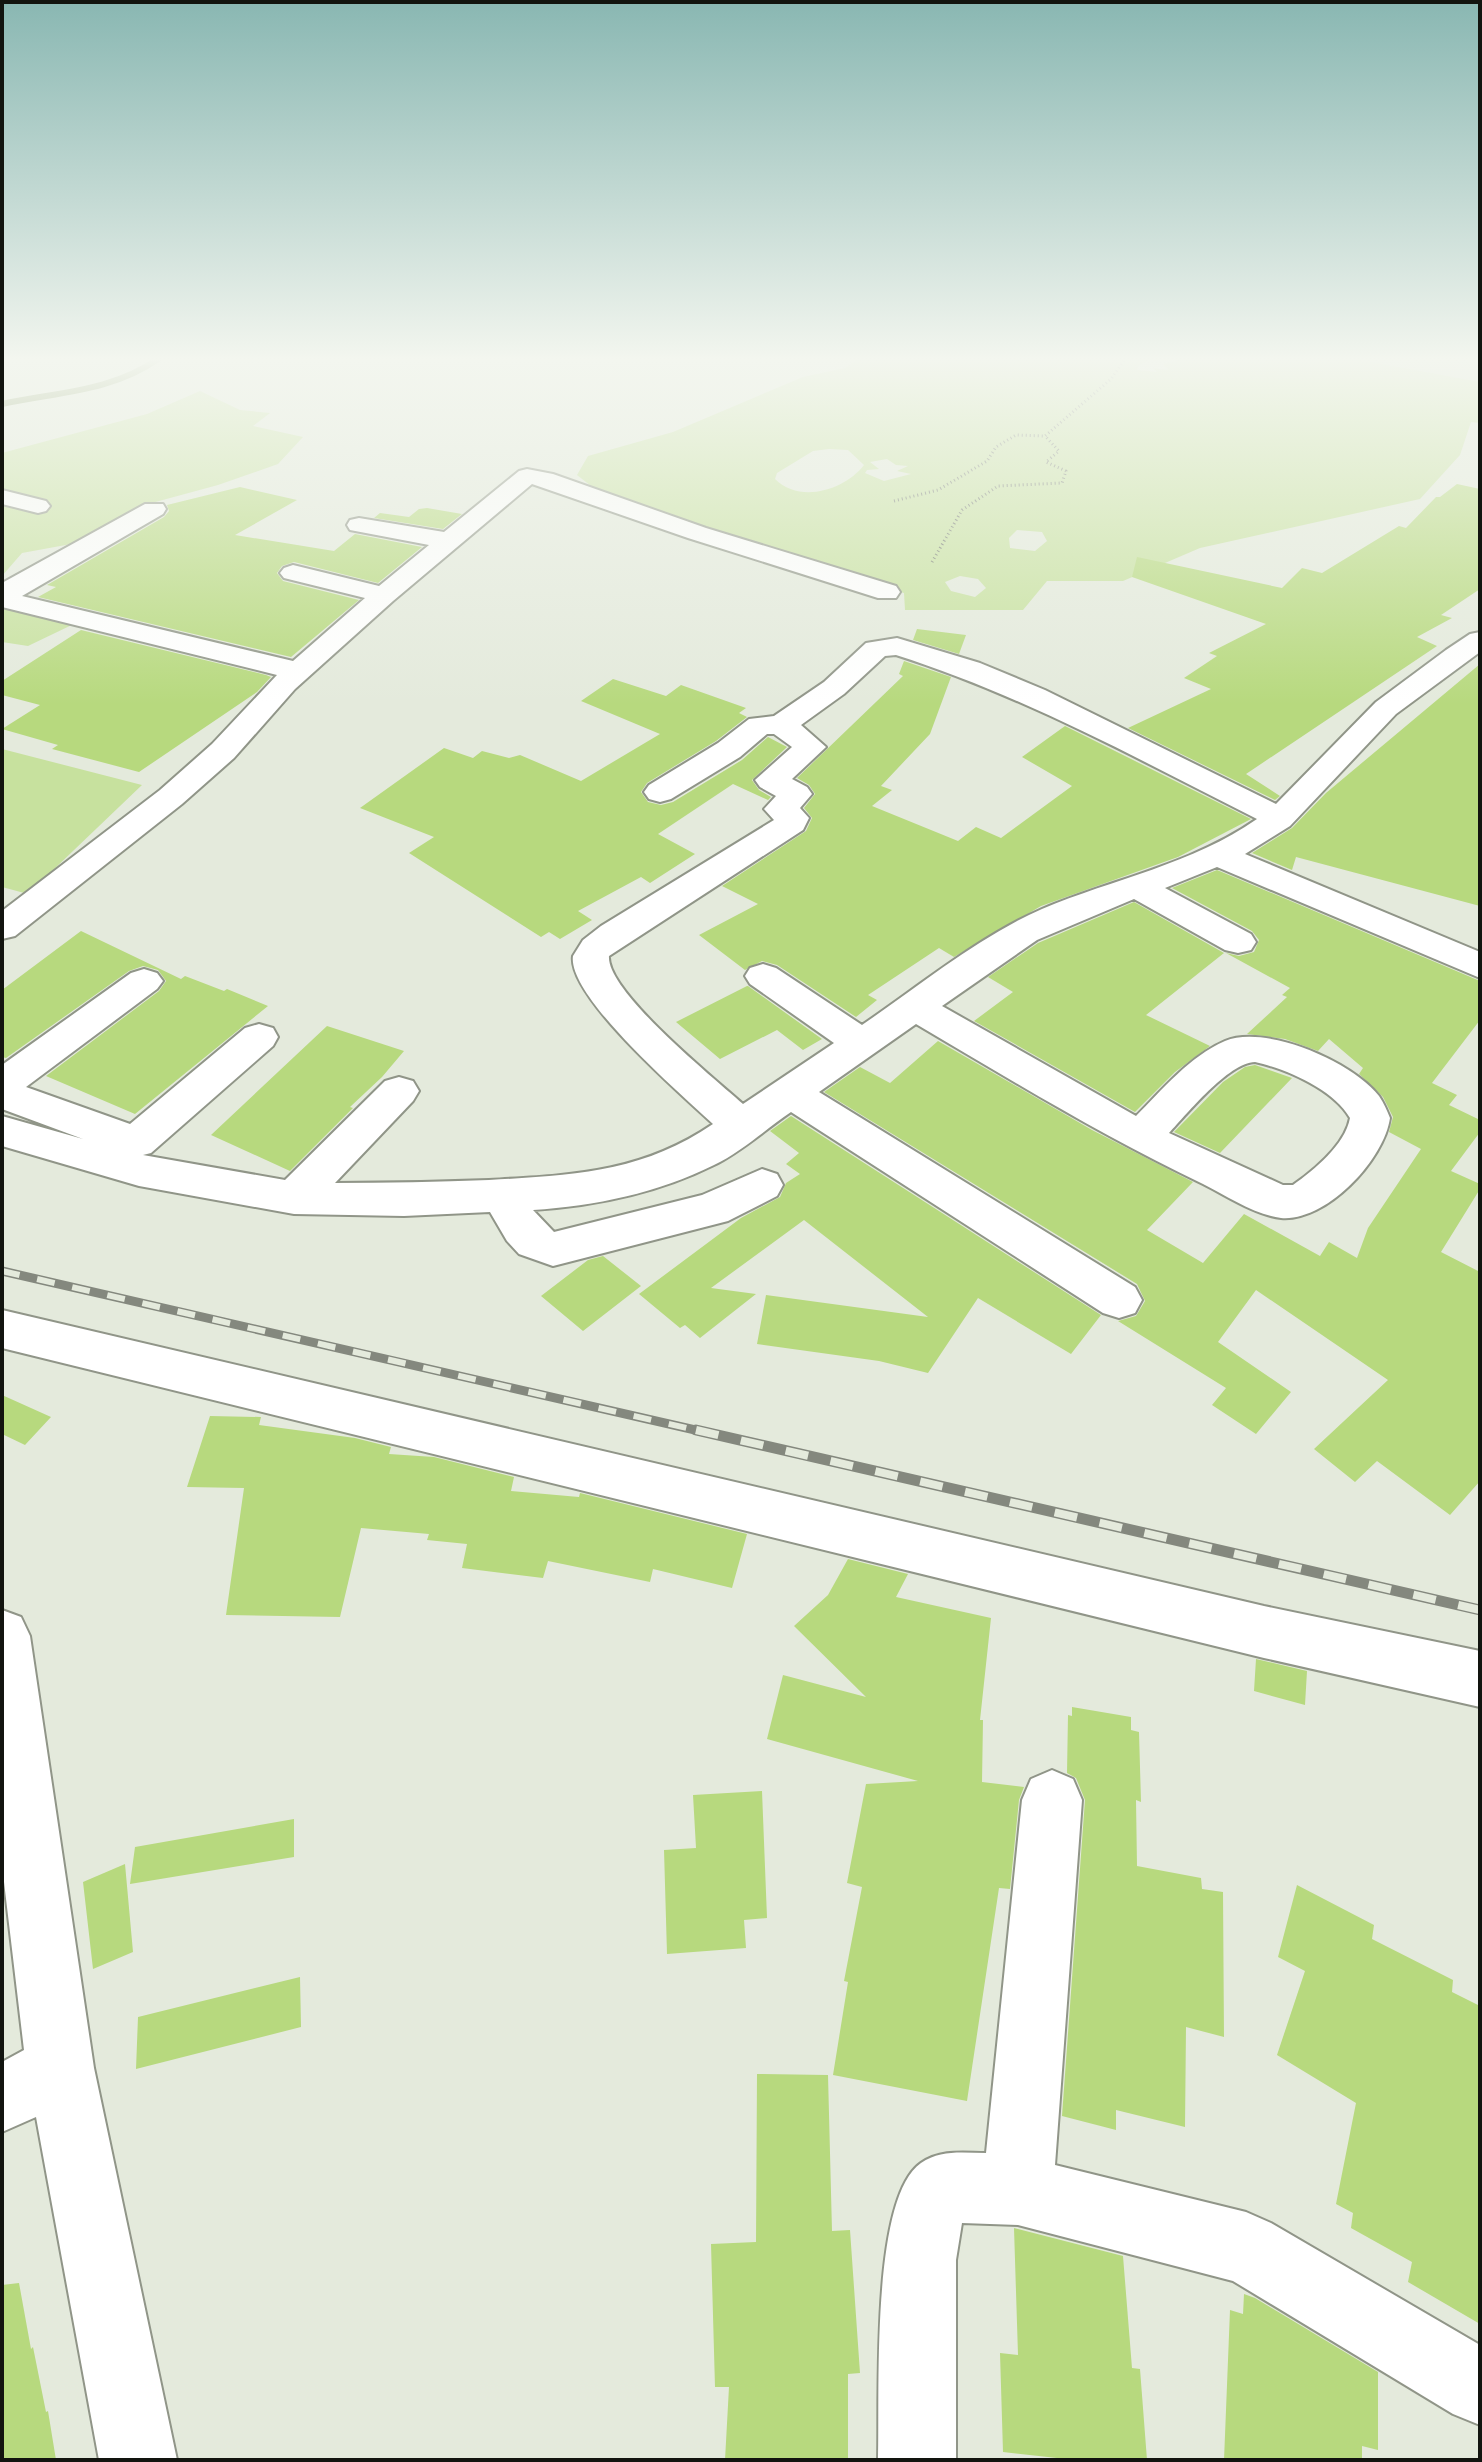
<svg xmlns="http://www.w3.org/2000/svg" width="1482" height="2462" viewBox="0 0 1482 2462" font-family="Poppins,sans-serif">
  <rect width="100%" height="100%" fill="#e4eadc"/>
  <!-- built -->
  <path fill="#d9e1cc" d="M1356,359h124v23z"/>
  <!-- green -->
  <path fill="#c7e19e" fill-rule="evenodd" d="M858,359h292l-12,7 -1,4 20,2 -4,-4 16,2 -6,-6 13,-3 -3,-2h183l124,23v41l-9,-1 -11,33 -40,44 -220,49 -77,33h-76l-24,29h-118l-1,-17 -299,-96 -28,-22 11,-19 85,-24 130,-55 42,-9zM829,449l19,1 16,15c-19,25 -64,39 -89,14l2,-6 36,-22zM887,459l9,6 12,1 -11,5 14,3 -27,7 -19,-8 2,-3 12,-1 -9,-7zM1017,530l25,2 5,9 -12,10 -25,-3 -1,-10zM960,576l18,3 8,9 -11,9 -24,-6 -6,-9z
    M200,391l40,19 30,3 -17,13 50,11 -25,27 -60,21 -81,22 -44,33 -71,13 -20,23v-123l145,-39z
    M2,609l76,13 -50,24 -26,-4z
    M2,749l140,36 -114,109 -26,-7z"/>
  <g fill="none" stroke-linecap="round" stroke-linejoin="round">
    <!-- stream -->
    <path stroke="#728949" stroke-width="6" d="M2,404c54,-12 109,-12 156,-45"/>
  </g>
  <!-- building -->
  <path fill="#b7d97e" d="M1457,484l23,5v100l-39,26 11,3 -35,19 20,9 -191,128 34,22 -5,4 -147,-72 83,-39 -27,-11 33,-22 -8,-3 57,-29 -134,-47 5,-20 145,31 20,-20 20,5 77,-47 7,2 30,-31h4z
    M240,487l57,13 -62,35 99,16 21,-17 67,13 -44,36 -84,-21 -12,4 -5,7 6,8 76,19 -68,57 -253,-60 18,-10 -9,-2 117,-68 5,-6 -2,-6z
    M427,508l35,6 -19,15 -69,-11 6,-5 29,4 10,-8z
    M917,629l49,6 -7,19 -46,-14z
    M81,630l185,45 5,2 -14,15 -118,80 -87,-23 6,-4 -56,-16 38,-24 -38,-10v-14z
    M904,661l47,16 -21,57 -49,52 11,4 -20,16 86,35 18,-14 25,11 71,-52 -50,-29 43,-31 186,93 -73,38 -137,49 -87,51 -15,-9 -71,47 9,5 -21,17 -79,-52 -15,-4 -17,9 -46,-35 59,-31 -36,-18 84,-55 6,-13 -8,-10 11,-14 -6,-9 -12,-7 106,-102 -4,-2z
    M1480,664v242l-184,-49 -4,13 -40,-17 40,-25 34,-35z
    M613,679l53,17 15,-11 65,23 -7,5 8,4 -31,24 -69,42 -6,9 7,10 13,3 12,-3 69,-42 26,-23 19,10 -35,33 7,10 12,7 -3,3 -35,-16 -75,50 37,20 -45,29 -9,-6 -63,34 14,9 -32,19 -11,-7 -8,5 -132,-84 25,-16 -74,-29 84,-60 29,10 9,-7 27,7 11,-3 61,26 79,-47 -79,-33z
    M1217,870l263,111v39l-48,63 25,12 -8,10 31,15v12l-29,39 29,13v5l-39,63 39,20v209l-30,34 -73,-54 -22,21 -41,-33 74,-69 -132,-90 -38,52 73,50 -35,42 -44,-29 14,-17 -108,-67 18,-5 9,-15 -8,-17 -313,-192 36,-25 30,16 48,-42 154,89 101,52 -46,48 56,33 41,-49 76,42 9,-14 28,16 11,-30 53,-79 -32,-17 4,-15 -10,-20 -24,-23 4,-6 -34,-29 -11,12 -33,-12 -38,-5 40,-37 -5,-2 8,-7 -64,-35 13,3 15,-4 5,-12 -7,-9 -80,-43z
    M1134,902l90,51 -78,62 64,31 -35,26 -40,40 -161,-91 39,-29 -25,-15 50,-34z
    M81,931l100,48 4,-3 39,15 3,-2 41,17 -133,108 -89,-38 113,-85 7,-10 -8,-11 -15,-4 -14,5 -123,87 -4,-1v-67z
    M747,986h1l74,53 -19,11 -26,-20 -57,29 -44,-37z
    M327,1026l77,25 -22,26 -32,30 3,1 -63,63 -79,-36z
    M1255,1065l37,13 -72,75 -46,-21 49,-50 22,-15z
    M791,1116l310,199 -30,39 -93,-56 -50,75 -49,-12 -122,-17 9,-49 162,22 -124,-97 -93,68 45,6 -56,44 -15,-13 -5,3 -41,-34 102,-76 39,-21 6,-14 14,-9 -14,-10 13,-11 -29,-22z
    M603,1256l38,30 -58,45 -42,-35 47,-36z
    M2,1395l49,22 -26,28 -23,-11z
    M210,1416l51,1 -2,8 96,13 36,9 -2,7 45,3 80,20 -3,14 68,6 1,-4 167,41 -15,54 -79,-19 -3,13 -102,-21 -5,17 -81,-10 5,-24 -40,-4 2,-6 -68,-6 -21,89 -114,-2 18,-127 -57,-1z
    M848,1559l60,15 -12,23 95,21 -11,102h3l-1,62 42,5 -5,13 -9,89 -11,-1 -32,213 -134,-26 15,-93 -4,-1 18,-94 -15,-4 19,-99 52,-3 -151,-42 16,-64 83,22 -72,-71 34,-31z
    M1256,1659l51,12 -2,34 -51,-14z
    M1072,1707l59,10v13l8,2 2,70 -5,-2 1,66 64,12 1,11 21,3 1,145 -38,-10 -1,100 -69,-17v20l-54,-14 23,-316 -9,-22 -9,-5 1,-58 4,1z
    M762,1791l5,127 -23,2 2,28 -79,6 -3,-104 32,-2 -3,-53z
    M294,1819v38l-164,27 5,-37z
    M125,1864l8,88 -40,17 -10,-87z
    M1297,1885l77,40 -2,14 81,41 -1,12 28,14v318l-72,-42 4,-20 -61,-34 2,-15 -17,-9 20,-101 -79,-48 28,-84 -27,-14z
    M300,1977l1,50 -165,42 2,-52z
    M757,2074l71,1 4,156 18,-1 10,143 -12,1v86h-123l4,-73h-14l-4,-143 45,-2z
    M1014,2228l109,28 9,112 8,1 7,91h-72l-72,-8 -3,-99 18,2z
    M19,2283l12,66 2,-2 13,65 2,-1 8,49h-54v-175z
    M1244,2294l11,4 123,74v78l-16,-4v14h-138l6,-150 13,4z"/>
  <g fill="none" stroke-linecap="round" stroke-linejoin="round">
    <defs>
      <path id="minor" d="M527,469l26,5 153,54 190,58 4,6 -4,6h-18l-190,-60 -156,-54 -139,117 -98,88 -61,69 -52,46 -167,132 -13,3v-28l158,-121 52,-46 65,-69 -275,-68v-24l143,-79h18l3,5 -3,5 -141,82 271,65 72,-63 -81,-20 -4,-5 4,-5 9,-3 86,21 50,-41 -79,-15 -3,-5 3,-5 9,-2 85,14 75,-61z
        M2,490l44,11 4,5 -4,5 -8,2 -36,-9z
        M1480,632v20l-84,62 -106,112 -45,28 235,98v26l-263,-111 -52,21 86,46 5,8 -5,8 -13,3 -13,-3 -91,-51 -97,41 -95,66 194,110c26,-26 54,-60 89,-75 41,-17 128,21 154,55 5,7 8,15 11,22 -6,42 -64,104 -109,100 -26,-3 -54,-22 -78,-34 -99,-47 -192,-104 -287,-160l-97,68 316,195 7,13 -7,13 -16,5 -16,-5 -312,-201c-25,17 -50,40 -77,53 -56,28 -119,41 -181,45l21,22 148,-37 60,-26 15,5 6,11 -6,11 -49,25 -175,45 -34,-12 -12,-13 -17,-29 -86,4 -110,-2 -155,-28 -137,-40v-30l81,23 -81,-30v-44l129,-92 13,-4 13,4 6,8 -6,8 -131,98 104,37 115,-96 14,-4 14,4 5,9 -5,9 -122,107 -8,2 142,25 100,-99 14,-4 14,4 6,10 -6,10 -78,82c52,0 103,-1 154,-3 84,-5 152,-7 224,-56 -30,-28 -146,-128 -140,-168l10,-16 18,-14 173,-106 -10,-11 12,-13 -16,-9 -5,-7 37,-33 -18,-13h-7l-27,23 -69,42 -11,3 -11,-3 -5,-7 5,-7 69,-42 31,-24 25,-3 50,-34 42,-39 31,-5 83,25 65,27 231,114 100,-102 70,-52 24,-16zM896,655c126,40 242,104 361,164 -64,45 -144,60 -215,90 -62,27 -123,77 -180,116l-86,-57 -13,-4 -13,4 -5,8 5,8 84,59 -91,61c-28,-25 -137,-113 -134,-148l194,-126 6,-12 -9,-10 12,-14 -5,-7 -15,-8 34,-32 -25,-22 43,-31 41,-38zM1255,1062c31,7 78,27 95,56 -5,27 -36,52 -57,67h-10l-114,-52c18,-19 59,-70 86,-71z
        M2,1310l1262,296 216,45v56l-216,-49 -1262,-310z
        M2,1610l19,7 9,19 64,432 83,392h-78l-63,-343 -34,15v-70l22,-12 -22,-185z
        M1052,1770l21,9 9,21 -27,365 191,47 25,11 209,122v80l-27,-11 -220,-133 -215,-56 -56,-2 -6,37v200h-78c2,-63 -8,-262 43,-297 20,-14 43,-10 65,-10l36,-353 9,-21z"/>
    </defs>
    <!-- minor casing -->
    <use href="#minor" stroke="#909588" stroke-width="4"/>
    <!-- path -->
    <path stroke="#71756c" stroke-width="3" stroke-dasharray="1 3" stroke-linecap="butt" d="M894,501l44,-11 49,-29 9,-14 20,-12 29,1
      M932,562l30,-52 36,-24 64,-3 4,-12 -20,-9 13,-11 -14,-15 66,-57 14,-20"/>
    <!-- minor -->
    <use href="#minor" fill="#fff" fill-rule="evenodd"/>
    <defs>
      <path id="rail-far1" d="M2,1271l702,161"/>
      <path id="rail" d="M696,1430l784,180"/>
    </defs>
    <!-- rail-far1 casing -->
    <use href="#rail-far1" stroke="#84887e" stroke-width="9"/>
    <!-- rail casing -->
    <use href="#rail" stroke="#84887e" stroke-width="11"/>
    <!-- rail-far1 -->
    <use href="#rail-far1" stroke="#e4eadc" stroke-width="6" stroke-dasharray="18" stroke-linecap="butt"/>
    <!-- rail -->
    <use href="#rail" stroke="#e4eadc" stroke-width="8" stroke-dasharray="23" stroke-linecap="butt"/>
  </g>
  <!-- sky -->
  <linearGradient id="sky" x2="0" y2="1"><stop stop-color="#89b7b2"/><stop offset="0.51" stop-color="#f3f6ef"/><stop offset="1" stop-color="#f3f6ef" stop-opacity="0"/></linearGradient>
  <rect width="1482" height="704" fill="url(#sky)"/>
  <!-- border -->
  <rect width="1482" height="2462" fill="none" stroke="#12140f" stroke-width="8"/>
</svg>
